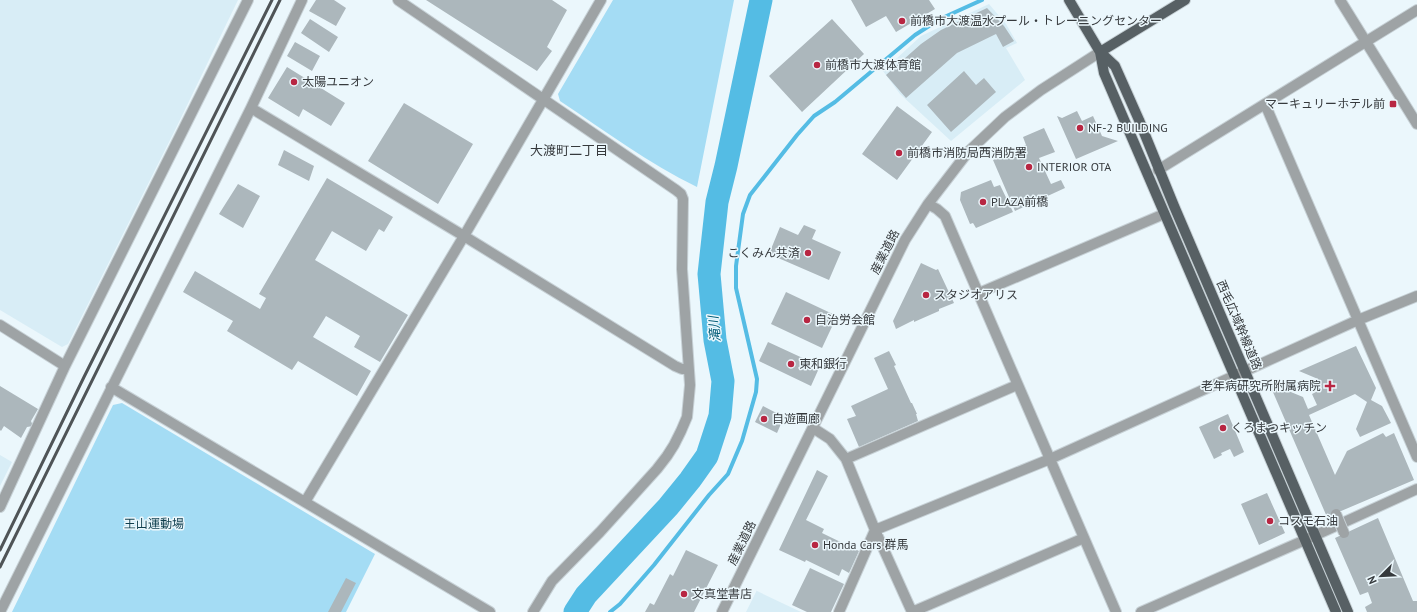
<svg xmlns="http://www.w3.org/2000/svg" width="1417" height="612" viewBox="0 0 1417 612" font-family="'PT Sans','Noto Sans JP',sans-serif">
  <rect width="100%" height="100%" fill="#ebf7fc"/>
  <!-- built -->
  <path fill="#d8edf6" d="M0,0h238l-61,126 -109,218 -6,3 -62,-37z
    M989,4l17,20 11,19 -11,5 19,32 -74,61 -51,-47 -17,-23 38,-35z
    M0,455l12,7 -12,24z
    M757,590v1l44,21h-55z"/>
  <!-- green -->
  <path fill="#a4dcf4" d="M613,0h121l-37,187c-49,-24 -92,-56 -137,-86l-2,-7z
    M122,403l253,151 -29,58h-334l101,-207z"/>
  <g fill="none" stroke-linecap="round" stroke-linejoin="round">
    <!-- stream -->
    <path stroke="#54bce4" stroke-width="4" d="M610,612l10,-8 34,-39 55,-70 19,-21 14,-33 14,-49 1,-13 -21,-91v-22l7,-52 7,-19 47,-60 17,-19 21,-14 80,-67 25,-16 42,-19"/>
    <!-- river -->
    <path stroke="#54bce4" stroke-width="23" d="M575,612l11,-17 82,-88 22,-27 17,-24 13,-40 3,-35 -8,-41 -6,-66 8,-72 9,-36 35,-166"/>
  </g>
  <!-- building -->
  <path fill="#acb7bc" d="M316,0h18l12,8 -10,18 -27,-15z
    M426,0h126l15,10 -20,37 5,4 -15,20z
    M851,0h78l6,9 -39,23 -10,-16 -20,11z
    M987,8l17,18 10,15 -11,6 -7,-13 -39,19 -51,45 -20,-23 35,-31 20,-14z
    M310,19l28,18 -9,15 -28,-19z
    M832,19l32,35 -62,58 -33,-36z
    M295,42l25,14 -8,15 -25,-15z
    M287,67l58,36 -14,23 -28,-17 -4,8 -31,-19z
    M964,71l12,14 8,-7 12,14 -45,40 -24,-27z
    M404,103l69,41 -35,60 -70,-43z
    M897,106l35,26 -35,48 -35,-26z
    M1077,111l5,10 11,-5 9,20 16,5 -42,18 -19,-43 5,2z
    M1044,128l11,24 -16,6 12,26 10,-4 4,8 -50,23 -22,-51 33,-15 -3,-8z
    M284,150l30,16 -5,15 -31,-16z
    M327,178l66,39 -9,15 -5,-3 -13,22 -34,-20 -17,29 93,55 -28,47 -26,-15 6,-11 -34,-20 -13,21 58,34 -14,25 -59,-35 -6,9 -65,-39 6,-10 -50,-29 12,-21 65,38 6,-11 -7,-4z
    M991,180l3,7 6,-2 13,27 -37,16 -3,-5 -3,1 -10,-24 1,-8z
    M238,184l22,12 -17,32 -24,-14z
    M804,225l12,5 -4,9 29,13 -12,28 -60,-26 11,-27 18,8z
    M921,263l15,7 2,-1 16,34 -15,6v2l-25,11v-2l-18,9 -3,-8z
    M786,292l51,24 -15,32 -51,-24z
    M768,342l52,24 -9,20 -52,-25z
    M1356,346l20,42 -5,12 11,6 9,17 -31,14 -4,-8 11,-27 -12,-8 -46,21 26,60 12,-24 36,-18 3,4 8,-4 20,47 -87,37 -58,-134 34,14 5,12 9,-4 -5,-11 10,-5 -4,-10 -19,-8z
    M889,351l7,14 -2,1 17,37h1l5,11h-1l2,7 -59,26 -12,-28 9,-3 -5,-10 37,-17 -14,-31z
    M0,386l38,23 -7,12 2,5 -6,1 -6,11 -17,-12 -3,5 -1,-1z
    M763,406l21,11 -7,16 -22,-11z
    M1228,414l16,38 -10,5 -4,-8 -9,4 1,2 -8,4 -15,-32z
    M817,470l11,6 -22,44 18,9 -2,4 37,18 -10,22 -7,-4 -3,7 -33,-16 -1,2 -26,-12z
    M1267,493l18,40 -26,12 -18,-41z
    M1378,518l35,83h4v11h-50l-2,-5 7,-4 -4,-11 -8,3 -25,-57z
    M686,550l32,15 -24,47h-49l5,-9 4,2 16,-31 3,2z
    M810,568l34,16 -13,28h-24l-15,-7z
    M346,578l10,5 -15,29h-13z"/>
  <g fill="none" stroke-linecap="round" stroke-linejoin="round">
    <defs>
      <path id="minor" d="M398,0l278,190 5,4 2,5 -1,70 8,116 -3,32 -6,14 -7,14 -7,11 -10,13 -57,63 -48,49 -19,31
        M1340,0l77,124
        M1265,104l152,353
        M251,108l213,128 211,130 7,3h6
        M1158,170l259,-160
        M928,204l9,5 8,7 171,396
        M979,293l185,-79
        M0,325l65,41
        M111,387l379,225
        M813,428l17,11 16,20 29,71 37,82
        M846,459l171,-74
        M305,502l159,-266 137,-236
        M0,507l65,-141 183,-366
        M0,612l251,-504 51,-108
        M722,612l183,-372 23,-36 40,-52 37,-35 36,-27 59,-38
        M839,612l36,-82 175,-71 308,-139 59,-24
        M912,612l172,-74
        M1141,612l164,-72 112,-51"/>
      <path id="major" d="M1069,0l31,52 15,14 24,54 35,86 174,406
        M1100,52l4,21 232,539
        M1100,52l85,-52"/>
    </defs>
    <!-- minor casing -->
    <use href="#minor" stroke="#c7d1d6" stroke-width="12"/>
    <!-- major casing -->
    <use href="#major" stroke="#c7d1d6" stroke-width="12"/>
    <!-- minor -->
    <use href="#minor" stroke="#9ea3a5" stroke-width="10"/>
    <!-- major -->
    <use href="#major" stroke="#576064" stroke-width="10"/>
    <!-- rail -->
    <path stroke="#4f5457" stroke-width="3" d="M0,550l84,-173 188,-377
      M0,567l280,-567"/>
    <defs>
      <path id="minor-bridge" d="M1336,514l8,19"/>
    </defs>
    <!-- minor-bridge casing -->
    <use href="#minor-bridge" stroke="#c7d1d6" stroke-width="12" stroke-linecap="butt"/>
    <!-- minor-bridge -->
    <use href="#minor-bridge" stroke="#9ea3a5" stroke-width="10"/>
  </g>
  <!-- markers -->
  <g fill="#b82642" stroke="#ebf7fc" stroke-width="1.5">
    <circle cx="902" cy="21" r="4"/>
    <circle cx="817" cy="65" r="4"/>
    <circle cx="294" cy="82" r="4"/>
    <rect x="1389" y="100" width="8" height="8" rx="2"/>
    <circle cx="1080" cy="128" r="4"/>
    <circle cx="899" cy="153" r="4"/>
    <circle cx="1029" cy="167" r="4"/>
    <circle cx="983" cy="202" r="4"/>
    <circle cx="808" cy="253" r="4"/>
    <circle cx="926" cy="295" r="4"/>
    <circle cx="807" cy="320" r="4"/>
    <circle cx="791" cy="364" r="4"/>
    <path d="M1328 380h4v4h4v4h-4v4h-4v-4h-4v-4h4z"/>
    <circle cx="764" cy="419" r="4"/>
    <circle cx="1223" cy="428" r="4"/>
    <circle cx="1270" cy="521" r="4"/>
    <circle cx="815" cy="545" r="4"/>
    <circle cx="684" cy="594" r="4"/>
  </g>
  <g text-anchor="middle" stroke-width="3" stroke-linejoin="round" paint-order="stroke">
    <!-- poi labels -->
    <g font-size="12" fill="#363a3d" stroke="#ebf7fc" text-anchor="start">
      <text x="910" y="25">前橋市大渡温水プール・トレーニングセンター</text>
      <text x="825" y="69">前橋市大渡体育館</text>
      <text x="302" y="86">太陽ユニオン</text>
      <text x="1385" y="108" text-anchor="end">マーキュリーホテル前</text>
      <text x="1088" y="132">NF-2 BUILDING</text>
      <text x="907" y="157">前橋市消防局西消防署</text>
      <text x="1037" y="171">INTERIOR OTA</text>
      <text x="991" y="206">PLAZA前橋</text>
      <text x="800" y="257" text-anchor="end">こくみん共済</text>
      <text x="934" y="299">スタジオアリス</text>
      <text x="815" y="324">自治労会館</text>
      <text x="799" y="368">東和銀行</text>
      <text x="1321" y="390" text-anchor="end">老年病研究所附属病院</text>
      <text x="772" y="423">自遊画廊</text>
      <text x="1231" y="432">くろまつキッチン</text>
      <text x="1278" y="525">コスモ石油</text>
      <text x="823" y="549">Honda Cars 群馬</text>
      <text x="692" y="598">文真堂書店</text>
    </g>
    <!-- street labels -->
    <g font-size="12" fill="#363a3d" stroke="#ebf7fc">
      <text transform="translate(885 252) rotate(-63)" y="4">産業道路</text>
      <text transform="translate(1239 325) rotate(67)" y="4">西毛広域幹線道路</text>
      <text transform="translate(742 543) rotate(-64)" y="4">産業道路</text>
    </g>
    <!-- park labels -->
    <g font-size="12" fill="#0e3d4d" stroke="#ebf7fc">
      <text x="154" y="528">王山運動場</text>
    </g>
    <!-- neighbourhood labels -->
    <g font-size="13" fill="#363a3d" stroke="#ebf7fc">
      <text x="569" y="155">大渡町二丁目</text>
    </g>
    <!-- water labels -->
    <g font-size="13" font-style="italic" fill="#015c77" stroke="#ebf7fc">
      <text transform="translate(714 329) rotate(-96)" y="5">滝川</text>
    </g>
  </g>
  <!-- north arrow -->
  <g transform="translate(1381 576) rotate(246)" stroke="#ebf7fc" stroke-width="3" paint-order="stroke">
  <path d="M0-3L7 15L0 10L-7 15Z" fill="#363a3d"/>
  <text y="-6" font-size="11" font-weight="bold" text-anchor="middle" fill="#363a3d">N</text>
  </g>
</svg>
